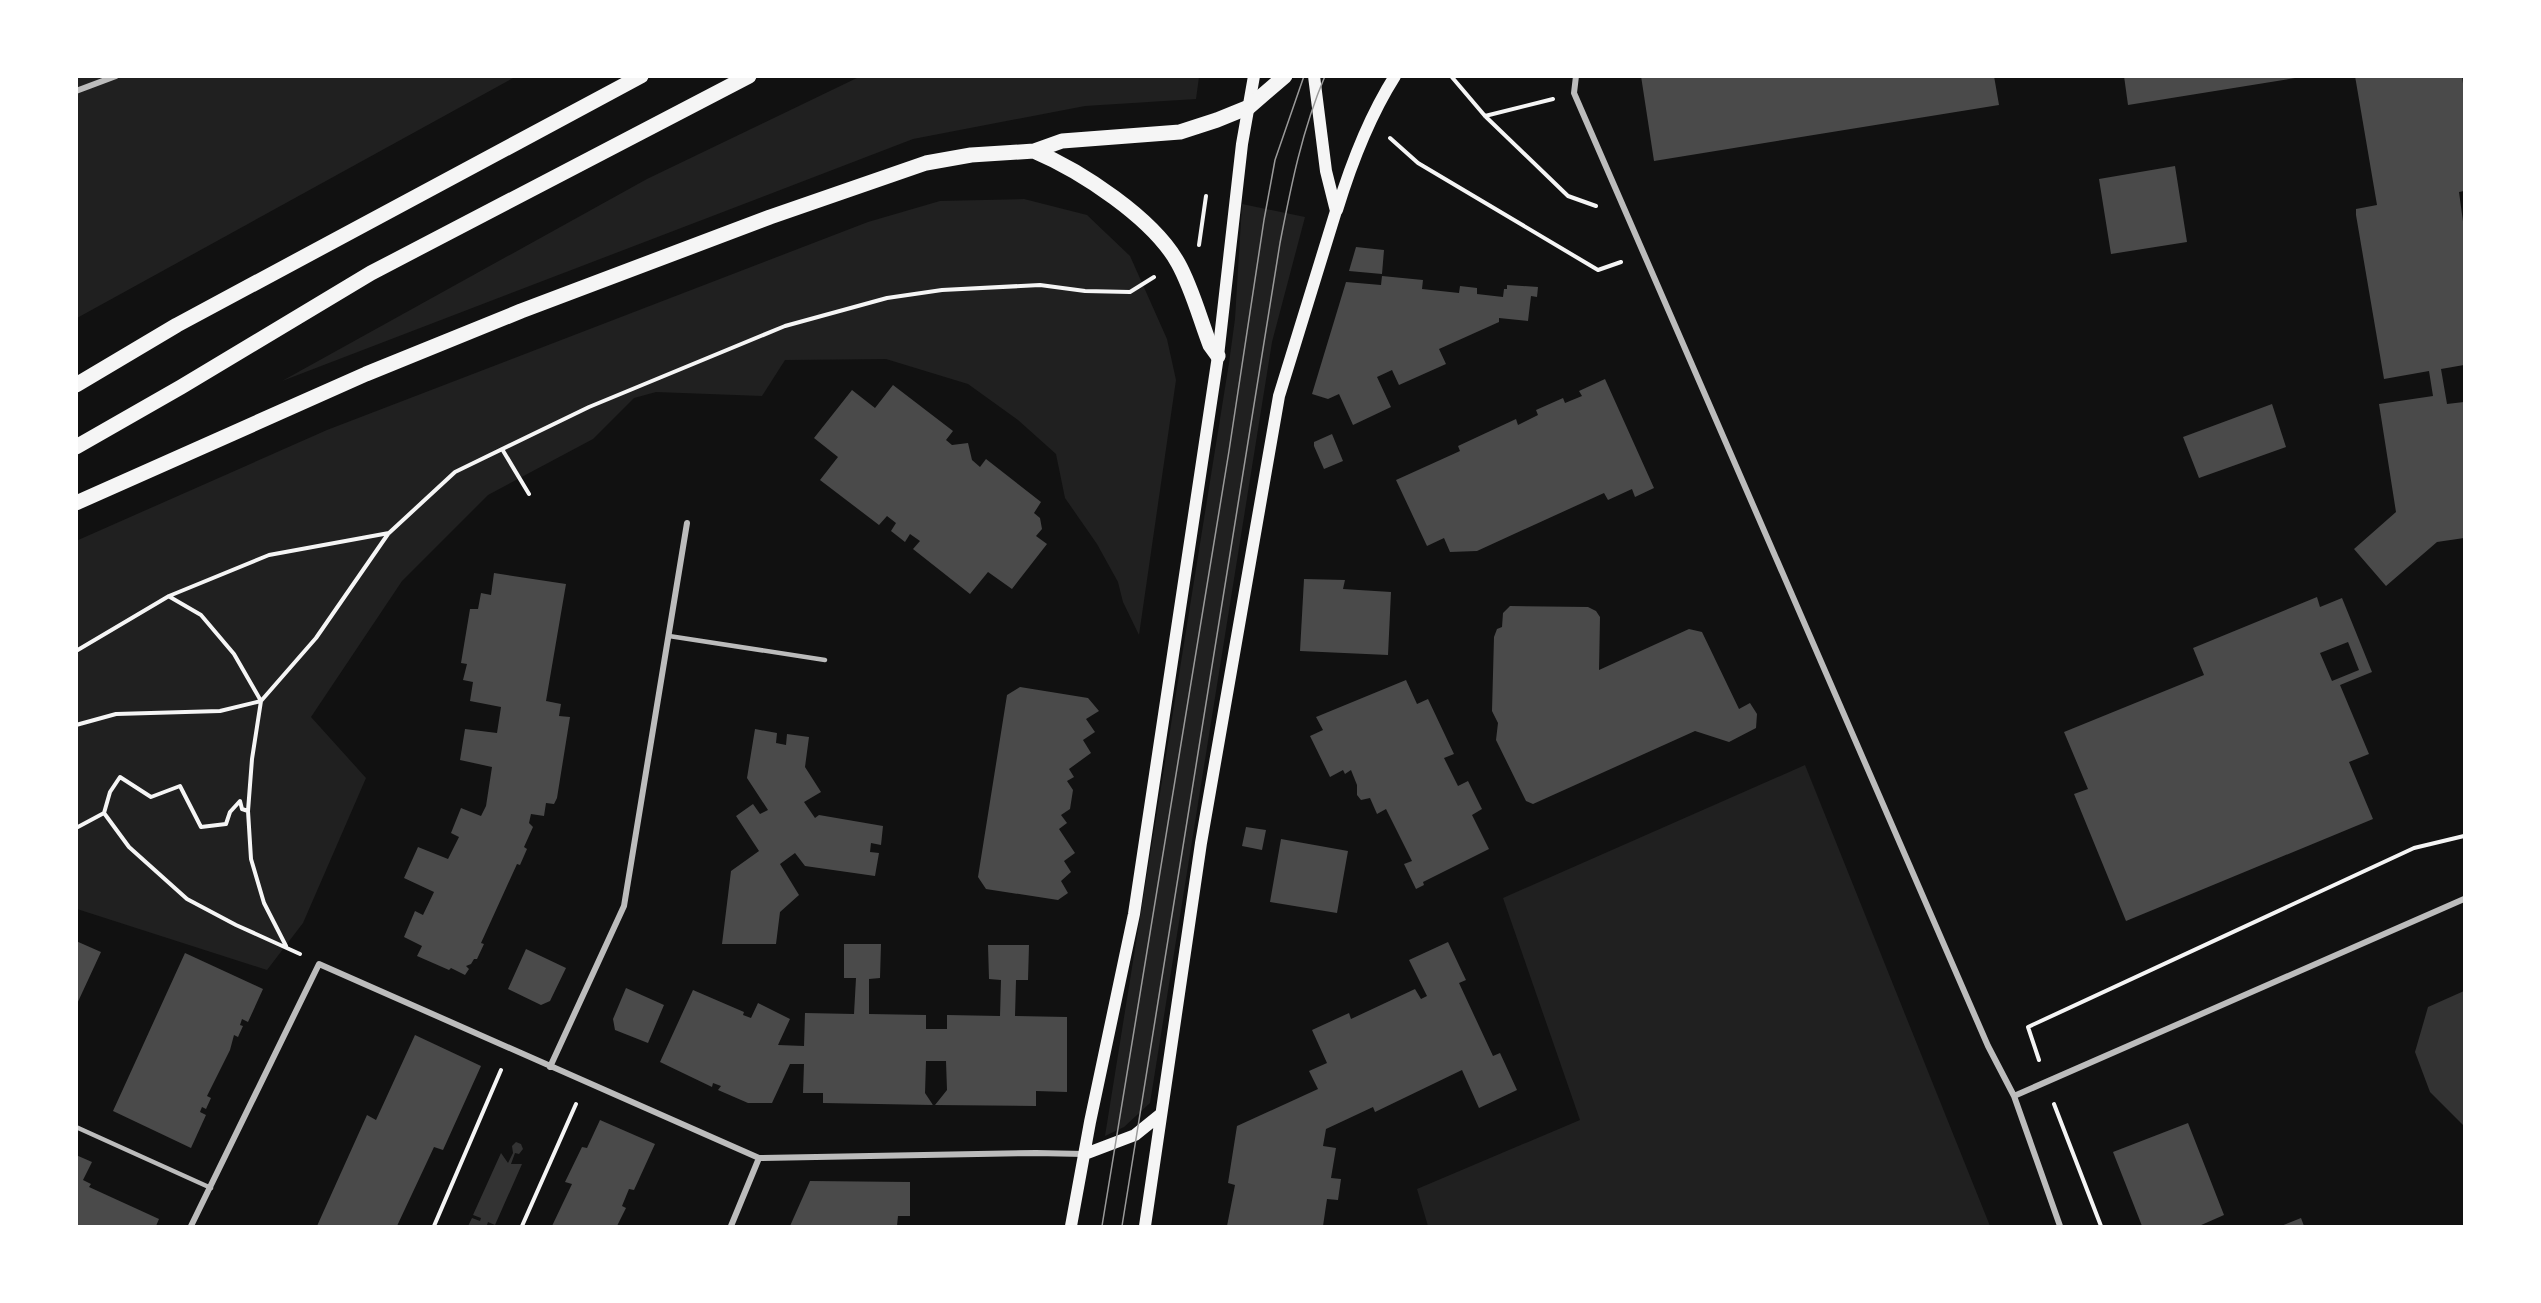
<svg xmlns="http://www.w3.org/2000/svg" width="2541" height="1303" viewBox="0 0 2541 1303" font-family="'PT Sans Narrow',sans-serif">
  <rect width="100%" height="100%" fill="#111"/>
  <!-- green -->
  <path fill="#202020" d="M77,77h438l-438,241z
    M859,77h340l-3,22 -111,7 -172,33 -631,242 365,-202z
    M1024,199l63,16 43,41 37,83 9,41 -37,255 -16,-33 -5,-20 -21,-38 -32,-46 -9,-44 -38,-34 -50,-36 -82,-25 -101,1 -23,36 -106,-4 -22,6 -41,41 -105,56 -86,86 -91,136 55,61 -63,145 -36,47 -190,-61 -1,-368 251,-111 541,-208 72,-21z
    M1242,204l63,13 -33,125 -122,761 -26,24 -19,9 124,-773 6,-44z
    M1805,765l185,461h-562l-11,-37 163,-69 -77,-222z"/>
  <!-- water -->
  <path fill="#333" d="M2464,991v135l-34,-34 -15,-40 13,-45z
    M516,1142l5,2 2,5 -4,5 -4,-1 -4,11h11l-27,61 -7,-3 -1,3 3,1h-22l4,-8 8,3 1,-3 -8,-3 28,-62 7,10 5,-10 -1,-7z"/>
  <!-- building -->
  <path fill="#4a4a4a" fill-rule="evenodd" d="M1641,76h353l5,29 -345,56z
    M2124,76h171v2l-167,27z
    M2355,76h107l2,15v100l-5,1 5,37v136l-23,4 6,35 17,-2v136l-27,4 -51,44 -32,-37 42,-37 -17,-108 54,-8 -4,-25 -45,8 -28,-164v-6l21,-4z
    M2175,166l12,76 -76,12 -12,-75z
    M1356,247l28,3 -2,24 -33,-3z
    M1382,276l41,4 -1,9 37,4 1,-7 17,2v6l26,3 1,-8h3v-4l31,2 -1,10 -6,-1 -3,25 -29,-3v4l-60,27 7,15 -47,21 -7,-15 -15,7 14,30 -38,18 -14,-31 -11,5 -16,-5 34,-112 35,3z
    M1605,379l49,109 -19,9 -3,-8 -24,11 -4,-7 -127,58 -27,1 -6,-14 -17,8 -31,-66 64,-29 -2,-5 15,-7 43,-20 2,6 20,-10 -2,-5 27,-12 2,5 17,-7 -3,-5z
    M893,385l60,46 -7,9 6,5 16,-2 4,17 8,7 6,-8 55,43 -7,11 6,5 2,11 -6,7 11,8 -35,45 -24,-17 -18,22 -57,-45 7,-8 -10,-7 -5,8 -14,-11 5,-8 -9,-7 -8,9 -59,-45 18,-23 -24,-19 38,-48 23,18z
    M2272,404l14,43 -87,31 -16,-41z
    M1332,434l11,27 -19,8 -10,-23v-4z
    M494,573l72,11 -20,117 15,3 -2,12 11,1 -13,81 -3,6 -8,-1 -2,13 -13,-2 -2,9 4,4 -9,20 3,2 -7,16 -3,-1 -36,79 3,1 -7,15h-3l-3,5 -5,2 3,3 -4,6 -14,-7 -2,2 -32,-14 5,-10 -18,-9 11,-26 8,4 11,-23 -30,-14 14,-31 30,12 11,-22 -8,-4 10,-25 20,8 5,-10 6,-39 -32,-7 5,-31 32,4 4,-26 -31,-6 3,-19 -10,-2 4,-16 -6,-1 9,-54h8l3,-16 10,2z
    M1304,579l41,1 -2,9 48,3 -3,63 -88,-4z
    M2317,597l3,10 22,-9 30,74 -32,13 29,69 -20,8 24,57 -247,102 -52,-127 14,-5 -24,-57 140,-57 -11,-27zM2348,642l11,28 -27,11 -12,-28z
    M1510,606l78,1 8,4 4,6 -1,53 90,-41 13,3 37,77 11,-6 7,11 -1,14 -27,14 -34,-11 -162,73 -7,-3 -30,-61 2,-17 -6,-12 2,-74 3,-8 5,-2 1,-14z
    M1406,680l11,24 11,-5 26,55 -10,4 14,28 10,-5 14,28 -10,6 17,34 -66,33 1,3 -8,4 -12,-25 8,-3 -26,-52 -9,5 -7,-16 -9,2 -4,-5v-10l-6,-15 -6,4 -2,-4 -13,7 -20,-41 13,-6 -7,-13z
    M1020,687l68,11 11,13 -13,8 9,13 -12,8 8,13 -22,16 5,8 -7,4 6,9 -3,19 -9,6 6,8 -8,6 16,24 -11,8 7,11 -10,9 7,12 -10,7 -72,-11 -8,-12 29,-182z
    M755,729l22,4 -1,10 10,2 1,-11 22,3 -4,30 16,25 -17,10 11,16 4,-3 64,11 -2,19 -10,-2 -1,9 9,1 -4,23 -70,-10 -10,-13 -15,11 19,31 -19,17 -4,32h-54l9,-73 28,-20 -23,-35 17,-12 7,10 8,-4 -21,-32z
    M1246,827l20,3 -4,20 -20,-4z
    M1281,839l67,12 -11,62 -67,-11z
    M76,941l25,11 -25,54z
    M1448,942l18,38 -7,3 34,73 7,-3 17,37 -38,18 -17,-38 -87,42 -2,-5 -47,22 -3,17 13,2 -5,30 10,1 -3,21 -11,-1 -4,27h-96l8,-41 -7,-2 9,-57 81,-37 -9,-18 18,-8 -15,-33 37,-17 2,6 64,-30 6,10 6,-3 -18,-36z
    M844,944h37l-1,34 -11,1v35l57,1v14h21v-14l53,1 1,-36 -12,-1 -1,-34h41l-1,35h-12l-1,36 52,1v75l-31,-1v15l-101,-1 12,-15 -1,-29h-20l-1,32 8,12 -110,-2v-10h-20l1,-29h-14l-18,39h-24l-30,-13 3,-4 -8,-3 -1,4 -52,-25 33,-72 51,22 -1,3 8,3 7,-15 32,16 -12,26 26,1 1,-33 49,1 2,-36h-12z
    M526,949l40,19 -16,33 -9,4 -33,-16z
    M185,953l78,36 -15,33 -6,-3 -2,6 3,1 -5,11 -4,-2 -4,15 -23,46 4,2 -5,11 -4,-2 -2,5 6,3 -15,33 -78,-37z
    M626,988l38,17 -16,38 -33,-13 -2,-11z
    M415,1035l66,31 -38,84 -9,-3 -37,79h-80l50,-111 9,5z
    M600,1120l55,24 -21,46 -5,-1 -7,17 4,2 -9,18h-65l20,-42 -7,-2 17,-35 5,1z
    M2188,1123l36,92 -25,11h-57l-29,-74z
    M76,1155l16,7 -9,18 8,4 -2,3 70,32 -3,7h-80l2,-15 -2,-1z
    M810,1181l100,1v34h-12l-1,10h-107z
    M2301,1218l3,8h-23z"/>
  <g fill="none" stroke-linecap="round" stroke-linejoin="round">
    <!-- path -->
    <path stroke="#f5f5f5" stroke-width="4" d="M1451,76l34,40 83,80 28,10
      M1485,116l68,-17
      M1390,138l28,25 180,107 23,-8
      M1199,245l7,-49
      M502,449l27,45
      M76,651l93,-55 100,-41 120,-22 66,-61 134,-65 196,-81 102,-28 55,-8 98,-5 45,6 45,1 24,-15
      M76,725l40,-11 104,-3 41,-10 -27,-47 -33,-39 -31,-18
      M104,813l6,-21 10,-15 31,20 29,-11 21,41 25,-3 4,-12 10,-11 2,8 6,2
      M76,828l28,-15 25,34 58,52 49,26 64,29
      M286,946l-22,-43 -13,-44 -3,-48 4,-52 9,-58 55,-63 72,-104
      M2039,1060l-11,-33 386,-179 50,-12
      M2054,1104l47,122
      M434,1226l67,-156
      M522,1226l54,-122"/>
    <!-- service -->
    <path stroke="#bcbcbc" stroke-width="4.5" d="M669,636l156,24
      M76,1127l135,61"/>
    <!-- minor -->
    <path stroke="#bcbcbc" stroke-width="6" d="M1576,76l-2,17 414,953 26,50 46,130
      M76,91l40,-15
      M550,1067l74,-161 63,-383
      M2014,1096l450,-197
      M191,1226l128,-262 440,194 277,-5 48,1
      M731,1226l28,-68"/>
    <!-- secondary -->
    <path stroke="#f5f5f5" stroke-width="12" d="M1337,210c14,-46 32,-93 58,-134
      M1085,1154l50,-19 26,-21
      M1071,1226l19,-104 44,-208 84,-558 24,-212 12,-68
      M1145,1226l56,-383 78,-447 57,-185 -10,-40 -12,-95"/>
    <!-- primary -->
    <path stroke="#f5f5f5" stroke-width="15" d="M1034,151c47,20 119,67 144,112 14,25 22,56 32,82l8,11
      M76,385l101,-60 464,-249
      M76,447l105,-60 190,-114 378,-197
      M76,503l290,-129 155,-63 249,-94 156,-54 45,-8 63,-4 28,-10 118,-9 37,-12 32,-13 36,-31"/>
    <!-- tram -->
    <path stroke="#9a9a9a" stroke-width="1.5" d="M1102,1226l127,-775 35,-231 11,-60 29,-84
      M1122,1226l158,-983c11,-57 22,-113 45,-167"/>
  </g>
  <!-- border -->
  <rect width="2541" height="1303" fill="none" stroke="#ffffff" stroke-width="156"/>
</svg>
